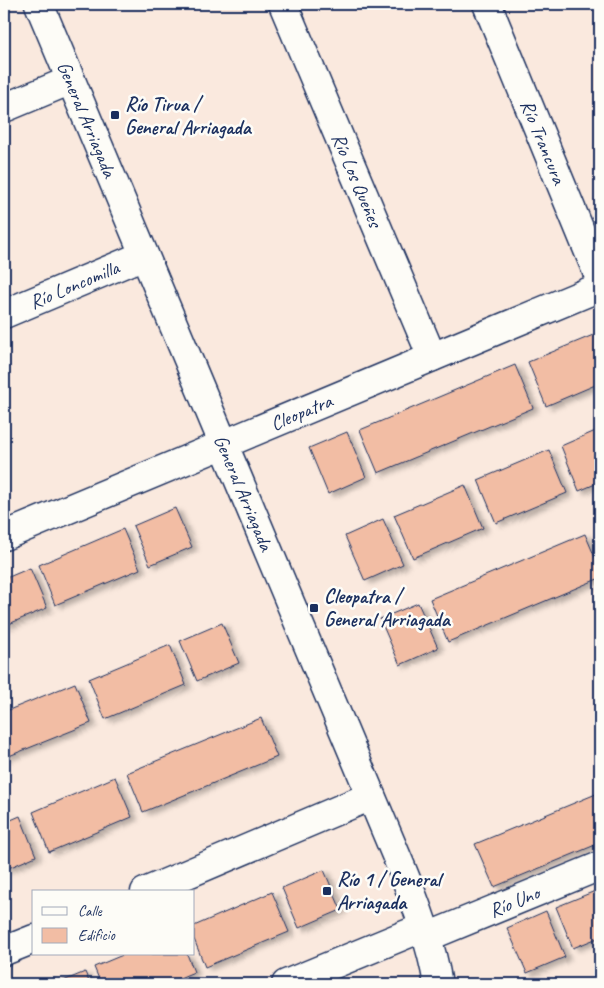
<svg xmlns="http://www.w3.org/2000/svg" width="604" height="988" viewBox="0 0 604 988" font-family="Caveat,sans-serif">
  <defs>
    <filter id="shadow"><feDropShadow dx="5.5" dy="3" stdDeviation="2.5" flood-color="#0004"/></filter>
  </defs>
  <rect width="100%" height="100%" fill="#fae9de"/>
  <filter id="ink" filterUnits="userSpaceOnUse"><feTurbulence type="fractalNoise" baseFrequency=".02" numOctaves="2"/><feDisplacementMap in="SourceGraphic" scale="10" xChannelSelector="R" yChannelSelector="G"/><feConvolveMatrix kernelMatrix="1 2 1 2 8 2 1 2 1" color-interpolation-filters="sRGB"/></filter>
  <g filter="url(#ink)">
    <!-- building -->
    <path fill="#f2bda4" stroke="#1b2f5e" filter="url(#shadow)" d="M598,333l2,4v46l-54,23 -18,-44z
      M515,365l18,43 -155,65 -18,-43z
      M600,429v53l-21,9 -18,-45z
      M347,432l19,45 -38,17 -19,-46z
      M549,450l18,43 -71,30 -18,-43z
      M465,485l18,43 -70,30 -19,-43z
      M175,508l17,39 -42,18 -17,-39z
      M383,519l20,45 -38,17 -20,-45z
      M123,529l17,40 -85,36 -16,-40z
      M585,534l15,35v9l-152,64 -18,-43z
      M30,568l17,40 -43,18v-47z
      M418,603l20,45 -38,17 -20,-46z
      M222,623l17,40 -42,18 -17,-40z
      M170,645l16,40 -81,34 -16,-40z
      M75,683l16,40 -87,35v-46z
      M261,718l16,39 -134,55 -16,-39z
      M115,777l17,40 -83,35 -16,-40z
      M596,794l4,9v40l-106,44 -19,-43z
      M20,816l16,40 -32,14v-47z
      M324,870l17,40 -42,18 -17,-40z
      M600,889v48l-27,11 -17,-41z
      M272,892l17,40 -84,35 -11,-28v-13z
      M546,911l19,46 -38,16 -20,-45z
      M125,954h62l7,18 -29,12h-64l-7,-17z
      M85,972l5,12h-34z"/>
    <g fill="none" stroke-linecap="round" stroke-linejoin="round">
      <defs>
        <g id="minor">
          <path id="s1" d="M283,4l149,353"/>
          <path id="s2" d="M487,4l113,275"/>
          <path d="M4,108l67,-28"/>
          <path id="s3" d="M4,314l140,-59"/>
          <path id="s4" d="M4,536l596,-249"/>
          <path d="M145,892l226,-96"/>
          <path id="s5" d="M427,937l173,-71"/>
          <path d="M4,951l30,-12"/>
          <path d="M286,984l138,-57"/>
        </g>
        <g id="tertiary">
          <path id="s6" d="M39,4l362,863c16,39 30,76 37,117"/>
        </g>
      </defs>
      <!-- minor casing -->
      <use href="#minor" stroke="#1b2f5e" stroke-width="31"/>
      <!-- tertiary casing -->
      <use href="#tertiary" stroke="#1b2f5e" stroke-width="31"/>
      <!-- minor -->
      <use href="#minor" stroke="#fdfcf7" stroke-width="28"/>
      <!-- tertiary -->
      <use href="#tertiary" stroke="#fdfcf7" stroke-width="28"/>
    </g>
  </g>
  <!-- markers -->
  <g fill="#1b2f5e" stroke="#fdfcf7" stroke-width="2">
    <rect x="110" y="110" width="10" height="10" rx="2.5"/>
    <rect x="309" y="603" width="10" height="10" rx="2.5"/>
    <rect x="322" y="886" width="10" height="10" rx="2.5"/>
  </g>
  <g text-anchor="middle" stroke-width="5" stroke-linejoin="round" paint-order="stroke">
    <!-- poi labels -->
    <g font-size="20" font-weight="bold" fill="#1b2f5e" stroke="#fdfcf7" text-anchor="start">
      <text x="125" y="111">Río Tirua /<tspan x="125" dy="23">General Arriagada</tspan></text>
      <text x="324" y="603">Cleopatra /<tspan x="324" dy="23">General Arriagada</tspan></text>
      <text x="337" y="886">Río 1 / General<tspan x="337" dy="23">Arriagada</tspan></text>
    </g>
    <!-- street labels -->
    <g font-size="20" fill="#1b2f5e" stroke="#fdfcf7">
      <text dy="7" stroke="none"><textPath href="#s6" startOffset="125">General Arriagada</textPath></text>
      <text dy="7" stroke="none"><textPath href="#s2" startOffset="149">Río Trancura</textPath></text>
      <text dy="7" stroke="none"><textPath href="#s1" startOffset="191">Río Los Queñes</textPath></text>
      <text dy="7" stroke="none"><textPath href="#s3" startOffset="76">Río Loncomilla</textPath></text>
      <text dy="7" stroke="none"><textPath href="#s4" startOffset="322">Cleopatra</textPath></text>
      <text dy="7" stroke="none"><textPath href="#s6" startOffset="530">General Arriagada</textPath></text>
      <text dy="7" stroke="none"><textPath href="#s5" startOffset="94">Río Uno</textPath></text>
    </g>
  </g>
  <!-- margin -->
  <rect width="604" height="988" fill="none" stroke="#fdfcf7" stroke-width="20"/>
  <rect x="10" y="10" width="584" height="968" fill="none" stroke="#1b2f5e" stroke-width="2" filter="url(#ink)"/>
  <!-- legend -->
  <rect x="32" y="890" width="162" height="65" fill="#fdfcf7" stroke="#a3aaba"/>
  <rect x="42" y="907" width="25" height="8" fill="#fdfcf7" stroke="#a3aaba"/>
  <text x="78" y="916" font-size="15" fill="#1b2f5e">Calle</text>
  <rect x="42" y="928" width="25" height="15" fill="#f2bda4" stroke="#a3aaba"/>
  <text x="78" y="940" font-size="15" fill="#1b2f5e">Edificio</text>
</svg>
